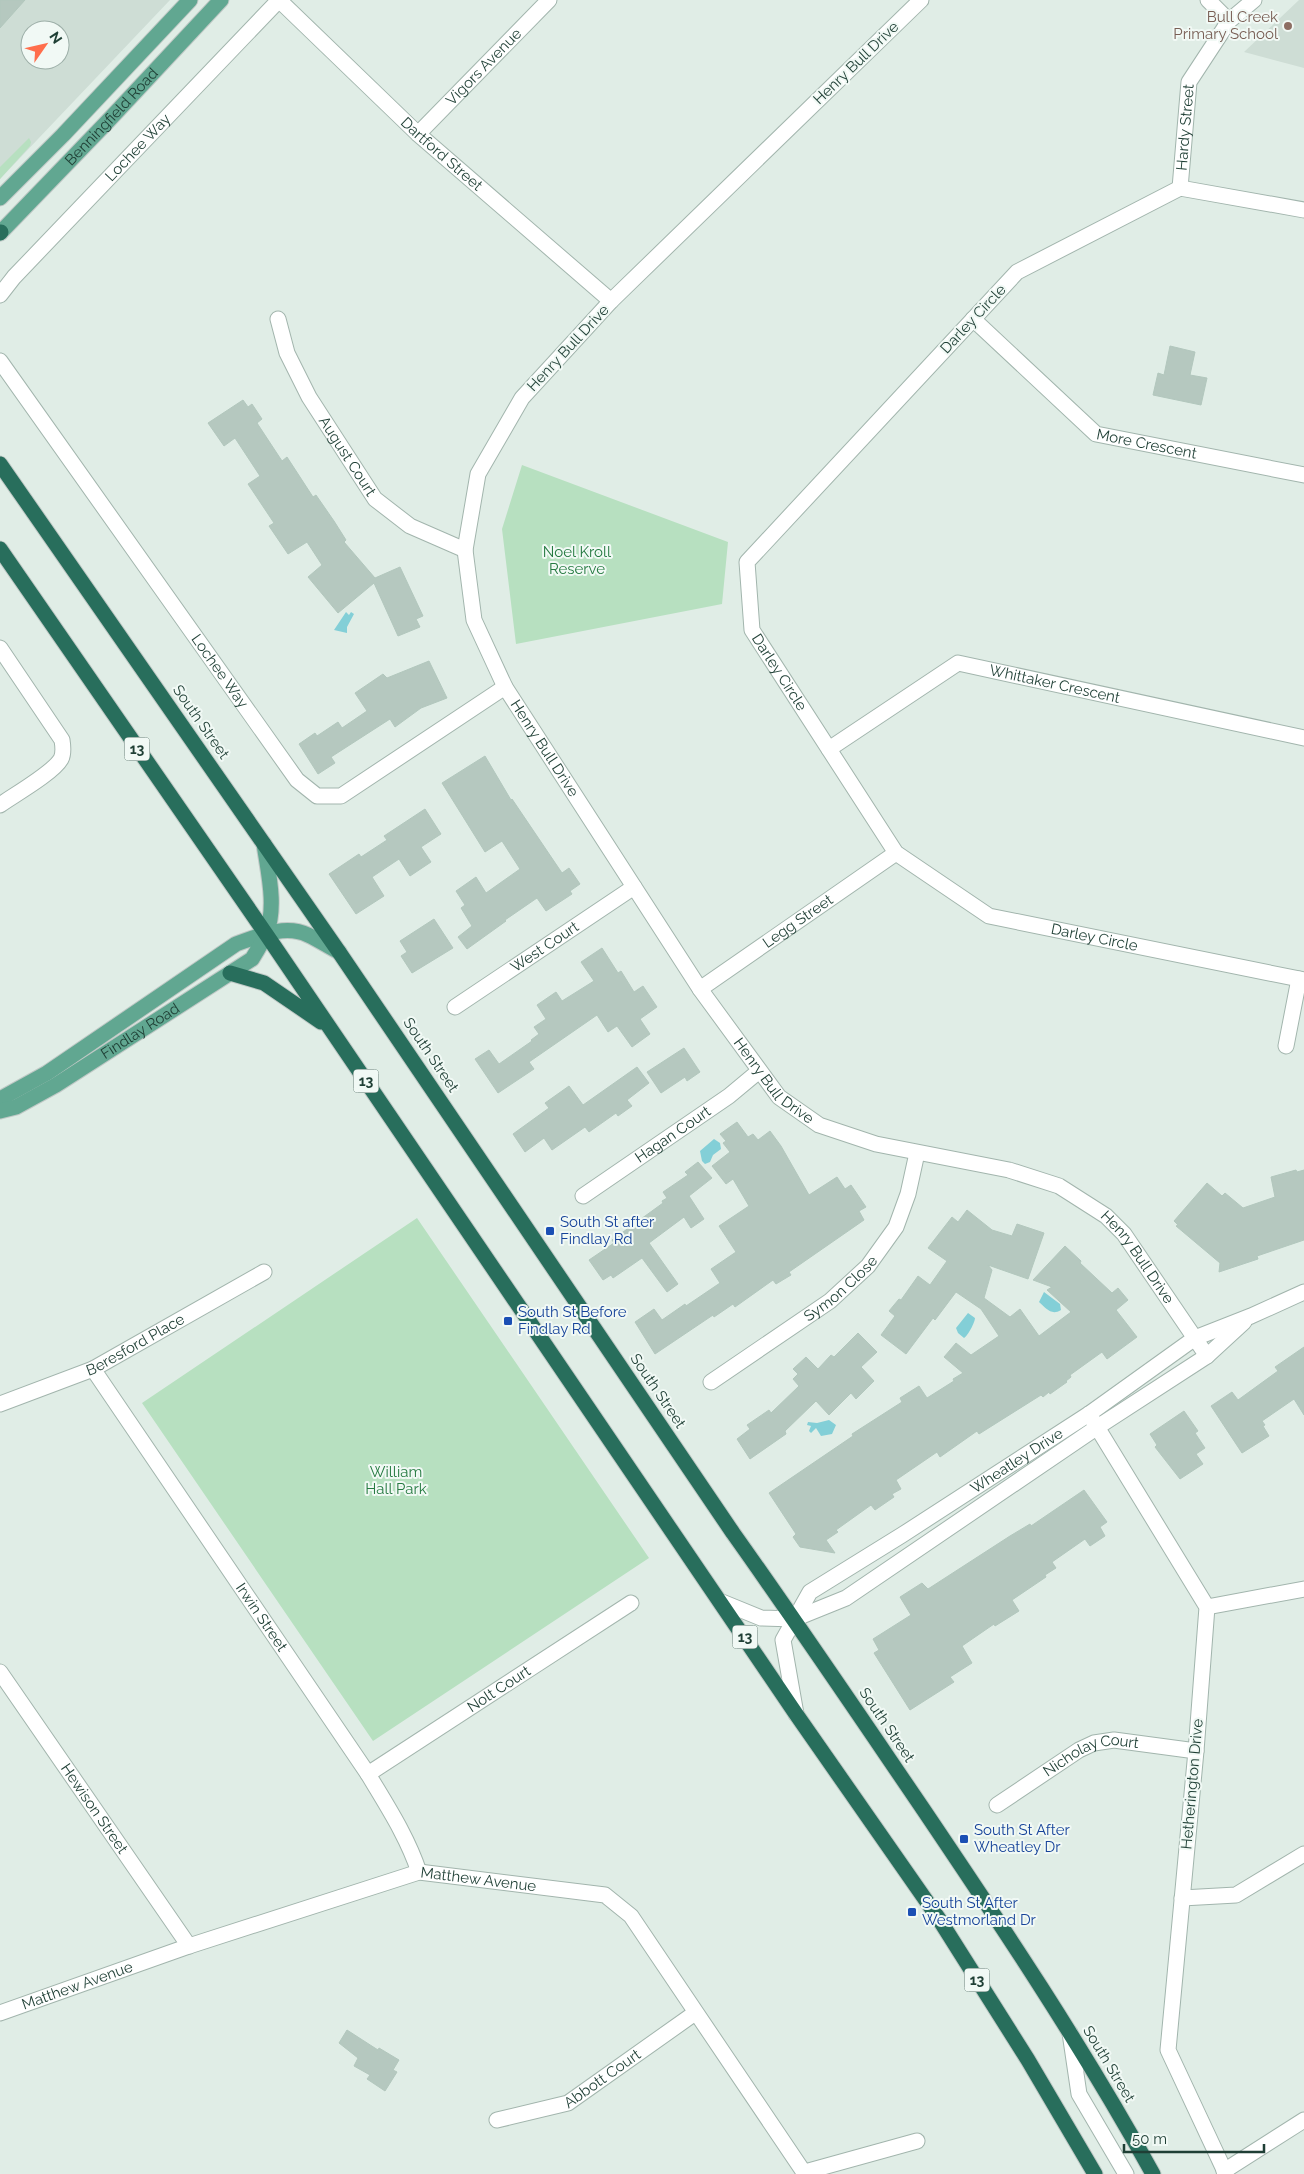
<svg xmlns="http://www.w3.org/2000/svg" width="1304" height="2174" viewBox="0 0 1304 2174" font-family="Raleway,sans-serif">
  <rect width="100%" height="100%" fill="#e0ede6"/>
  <!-- built -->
  <path fill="#ceddd5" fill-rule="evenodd" d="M0,0h170l-170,179zM30,30h30v30h-30z
    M1299,0h5v68l-60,-16z"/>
  <!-- green -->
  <path fill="#b7e0c0" d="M29,138l2,4 -1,4 -30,33v-12z
    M522,465l206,77 -6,62 -206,40 -14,-115z
    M417,1218l232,340 -276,183 -231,-338z"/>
  <!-- water -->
  <path fill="#83cfd7" d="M346,612l3,3 2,-3 3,2 -7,13v6l-13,-3z
    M714,1139l6,4 1,6 -8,6 -3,7 -5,2 -3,-3 -2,-10z
    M1044,1292l16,12 1,6c-10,6 -15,-2 -22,-8z
    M968,1313l7,5c0,4 -7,18 -11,20l-6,-5 -2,-5z
    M829,1420l7,5 -4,9 -11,2 -5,-8 -5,5 -2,-2 2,-5 -4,-1 1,-3 9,1z"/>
  <!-- building -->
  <path fill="#b5c8bf" stroke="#b2c7bd" d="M0,0h25l-25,28z
    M1170,346l25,6 -5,23 17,3 -6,27 -48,-10 5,-22 6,2z
    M243,400l5,7 4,-3 10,15 -5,4 25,38 5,-4 26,40 3,-2 18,26 12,19 -2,2 31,36 25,-11 23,49 -7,3 4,8 -22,9 -24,-53 -36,30 -30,-36 14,-12 -15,-23 -19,12 -19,-28 5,-3 -26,-39 12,-8 -25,-38 -11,8 -16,-23z
    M429,661l18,37 -26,10 -26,19 -5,-8 -59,38 4,6 -17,11 -19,-30 16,-11 2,3 21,-14 4,6 25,-17 -12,-18 28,-19 4,4z
    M485,756l26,44 1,-1 50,74 7,-5 11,16 -10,7 2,3 -26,17 -9,-13 -32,22 1,1 -39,28 -9,-12 14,-11 -11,-18 4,-3 -9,-14 20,-14 10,16 34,-24 -18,-28 -17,11 -43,-69z
    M425,809l16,25 -20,13 10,15 -21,14 -11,-17 -27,18 12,19 -28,18 -27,-40 30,-20 2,3 26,-17 -3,-4z
    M434,919l19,29 -41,25 -11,-17 6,-4 -7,-11z
    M602,948l16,25 3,-2 13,21 9,-6 14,21 -17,12 10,15 -18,13 -15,-21 -9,6 -11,-17 -68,47 5,7 -36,24 -23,-34 14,-9 10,14 33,-23 -1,-1 8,-6 -5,-7 12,-8 -9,-14 19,-13 6,9 32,-20 -13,-19z
    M684,1048l16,24 -13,9 -2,-4 -24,16 -14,-21z
    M637,1067l12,16 -22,17 5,6 -14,10 -2,-3 -27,19 -4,-5 -33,23 -8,-12 -19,14 -12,-18 36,-26 -4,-5 24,-17 14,19z
    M737,1122l11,15 5,-3 5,6 12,-9 11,15 28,49 28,-18 8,12 6,-4 15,22 -7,4 5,9 -75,52 2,3 -15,9 -3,-4 -38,27 -2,-3 -19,13 -1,-2 -58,39 -20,-32 19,-13 8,11 23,-16 1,2 34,-23 -9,-14 25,-17 -17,-26 30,-20 -16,-27 -7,5 -14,-18 18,-14 -7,-9 3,-2 -6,-7z
    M698,1162l14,16 -23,18 15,23 -13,9 -7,-11 -35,26 29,41 -11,8 -25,-34 -29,20 -2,-3 -8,5 -14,-20 25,-17 -2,-3 51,-37 -1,-2 5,-3 -4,-6 25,-17 -3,-3z
    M1296,1170l1,2 7,-2v70l-47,16 1,3 -39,13 1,-9 -44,-37 2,-1 -4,-4 33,-38 15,13 3,-3 18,15 32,-11 -4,-20z
    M967,1210l25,20 20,6 5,-12 27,9 -16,46 -40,-14 4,5 -8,28 26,19 10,-8 19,27 32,-24 -24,-22 5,-3 -19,-7 32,-34 16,15 -1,2 32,30 6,-5 10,12 -12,10 21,27 -30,22 -5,-7 -32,23 1,2 -5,4 1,1 -17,12 -1,-2 -6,5 -2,-2 -62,39 -2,-3 -37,26 -3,-5 -41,28 5,9 -9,5 2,3 -19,13 -4,-5 -35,25 2,2 -12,8 9,13 -35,-6 -7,-10 3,-3 -27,-41 84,-57 -1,-2 50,-32 -2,-4 19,-12 8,12 27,-17 -1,-2 10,-6 -19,-16 12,-14 15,12 28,-19 -18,-27 -25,-17 -21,28 -2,-2 -27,36 -25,-19 14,-19 -6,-5 10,-12 2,1 17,-24 12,9 17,-24 -19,-13 24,-31 6,5z
    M858,1333l19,19 -16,15 13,14 -18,18 -5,-6 -22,22 -13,-14 -31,30 1,3 -36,25 -13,-20 13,-10 -3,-4 22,-15 2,3 28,-27 -6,-7 5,-5 -5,-5 13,-12 12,12 13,-14 3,2z
    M1304,1347v68l-10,-16 -32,22 3,4 -2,1 6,10 -27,17 -31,-47 21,-14 6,8 40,-29 -3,-4z
    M1184,1411l14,20 -3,2 10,15 -9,6 7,10 -23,15 -25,-32 2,-2 -7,-11z
    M1084,1490l23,32 -7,5 5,9 -15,10 -5,-7 -33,23 4,6 -11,7 1,2 -34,23 7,11 -24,15 -1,-2 -32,22 10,17 -22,14 4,5 -44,28 -36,-57 5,-3 -6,-11 38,-24 -11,-18 22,-14 6,6 82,-53 20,-12 1,2z
    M347,2030l31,20 1,-2 20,12 -6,10 4,2 -12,19 -18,-12 3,-4 -16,-9 4,-8 -19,-15z"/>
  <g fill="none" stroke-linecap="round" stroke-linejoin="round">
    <defs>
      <g id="minor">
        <path id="s1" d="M279,0l139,134 193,167"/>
        <path id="s2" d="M921,0l-310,301 -89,97 -44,76 -13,76 9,70 31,67 195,302 79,108 40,28 57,19 133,26 50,16 47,30 18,18 83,122"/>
        <path d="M1208,0l21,21"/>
        <path id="s3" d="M418,134l131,-134"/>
        <path id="s4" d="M1180,188l9,-106 40,-61 25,-21"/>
        <path id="s5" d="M1304,210l-124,-22 -163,84 -270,290 5,68 144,223 93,63 315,64"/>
        <path id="s6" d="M0,295l14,-18 265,-277"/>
        <path id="s7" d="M278,319l9,34 22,44 66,102 35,27 55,24"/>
        <path id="s8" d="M973,319l123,115 208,41"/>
        <path id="s9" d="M0,361l297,419 20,16h24l164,-109"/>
        <path d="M0,648l62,92c1,6 2,13 -1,19 -8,14 -47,36 -61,46"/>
        <path id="s10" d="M829,749l129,-86 346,75"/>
        <path id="s11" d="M700,989l196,-136"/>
        <path id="s12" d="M455,1007l179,-120"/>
        <path d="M1286,1046l13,-67"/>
        <path id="s13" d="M583,1196l146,-100 30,-25"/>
        <path id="s14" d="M93,1369l275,405c19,32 39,62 51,98"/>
        <path id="s15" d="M711,1382l119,-81 38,-35 28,-39 12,-33 9,-41"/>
        <path id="s16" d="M0,1404l93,-35 171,-97"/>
        <path d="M1089,1414l118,193 -11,144 -28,299 58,124"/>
        <path d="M722,1602l39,16 33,1 52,-21 250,-170 111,-72 37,-34"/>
        <path d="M1207,1607l97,-18"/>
        <path id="s17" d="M0,1672l189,274"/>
        <path id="s18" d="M796,1714l-13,-74 27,-48 92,-57 187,-121 106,-76 56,-22 53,-24"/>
        <path id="s19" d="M368,1774l263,-171"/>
        <path id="s20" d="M997,1805l82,-55 15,-7 20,-3 82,11"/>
        <path d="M1182,1898l54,-3 68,-41"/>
        <path id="s21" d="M0,2013l189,-67 230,-74 186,23 26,21 174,258"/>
        <path d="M1070,2033l9,61 47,80"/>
        <path id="s22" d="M497,2120l71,-17 127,-90"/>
        <path d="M1224,2171l80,-51"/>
        <path d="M805,2172l112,-31"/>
      </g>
      <g id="major">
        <path d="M0,198l63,-63 127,-135"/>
        <path id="s23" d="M0,233l108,-112 113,-121"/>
        <path d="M0,1099l47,-26 189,-129c23,-8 49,-20 72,-9 11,5 21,12 31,17"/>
        <path id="s24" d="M0,1111l16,-4 40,-22 196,-126c5,-8 10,-16 14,-25 11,-27 2,-62 -2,-90"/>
      </g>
      <path id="highway" d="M0,233l1,-1
        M0,464l339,488 394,581c64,90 126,182 188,273 81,120 162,241 232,368
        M0,549l266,385 530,780 143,205 89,141 67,114
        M230,973l34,10 57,39"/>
    </defs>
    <!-- minor casing -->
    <use href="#minor" stroke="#a2b5ad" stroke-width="17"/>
    <!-- major casing -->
    <use href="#major" stroke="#c0c9c6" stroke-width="17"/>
    <!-- highway casing -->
    <use href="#highway" stroke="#c0c9c6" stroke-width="17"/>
    <!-- minor -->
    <use href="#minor" stroke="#fff" stroke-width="15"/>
    <!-- major -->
    <use href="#major" stroke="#61a791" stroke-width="15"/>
    <!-- highway -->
    <use href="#highway" stroke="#286e5c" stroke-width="15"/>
  </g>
  <!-- markers -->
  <circle fill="#8d6e63" stroke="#f1f9f5" stroke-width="2" cx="1288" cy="26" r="5"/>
  <g fill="#1a4fb4" stroke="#f1f9f5" stroke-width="2">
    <rect x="545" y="1226" width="10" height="10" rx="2.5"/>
    <rect x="503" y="1316" width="10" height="10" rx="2.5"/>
    <rect x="959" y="1834" width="10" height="10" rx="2.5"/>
    <rect x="907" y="1907" width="10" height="10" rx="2.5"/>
  </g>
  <g text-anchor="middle" stroke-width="4" stroke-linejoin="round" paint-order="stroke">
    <!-- shield labels -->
    <g fill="#f1f9f5" stroke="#5e776f" stroke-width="1">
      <rect x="124.5" y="737.5" width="25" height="23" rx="4"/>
      <rect x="353.5" y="1069.5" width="25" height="23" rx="4"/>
      <rect x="732.5" y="1625.5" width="25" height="23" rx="4"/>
      <rect x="964.5" y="1968.5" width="25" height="23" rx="4"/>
    </g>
    <g font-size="14" font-weight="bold" fill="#1f3f35">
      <text x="137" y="754">13</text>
      <text x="366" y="1086">13</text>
      <text x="745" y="1642">13</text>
      <text x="977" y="1985">13</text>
    </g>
    <!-- education labels -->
    <g font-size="15" fill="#785e54" stroke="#f1f9f5" text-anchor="end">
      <text x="1278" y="22">Bull Creek<tspan x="1278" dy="17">Primary School</tspan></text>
    </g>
    <!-- street labels -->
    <g font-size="15" fill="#1f3f35" stroke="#f1f9f5">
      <text transform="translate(856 63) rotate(-44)" y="5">Henry Bull Drive</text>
      <text dy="5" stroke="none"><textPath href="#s3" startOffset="94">Vigors Avenue</textPath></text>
      <text dy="5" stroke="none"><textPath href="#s23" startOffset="161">Benningfield Road</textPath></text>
      <text dy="5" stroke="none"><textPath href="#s4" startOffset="61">Hardy Street</textPath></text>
      <text dy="5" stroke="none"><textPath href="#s6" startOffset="202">Lochee Way</textPath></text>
      <text dy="5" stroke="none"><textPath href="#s1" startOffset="224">Dartford Street</textPath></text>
      <text transform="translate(973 319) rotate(-47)" y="5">Darley Circle</text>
      <text transform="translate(568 348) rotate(-47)" y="5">Henry Bull Drive</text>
      <text dy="5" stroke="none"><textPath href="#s8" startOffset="220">More Crescent</textPath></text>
      <text dy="5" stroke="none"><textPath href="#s7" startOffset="155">August Court</textPath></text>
      <text dy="5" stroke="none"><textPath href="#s9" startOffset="380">Lochee Way</textPath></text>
      <text dy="5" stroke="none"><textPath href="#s5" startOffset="824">Darley Circle</textPath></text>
      <text dy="5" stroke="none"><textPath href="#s10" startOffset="254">Whittaker Crescent</textPath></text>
      <text transform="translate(201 722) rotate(55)" y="5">South Street</text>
      <text dy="5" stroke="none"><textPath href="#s2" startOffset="946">Henry Bull Drive</textPath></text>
      <text dy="5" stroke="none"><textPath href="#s11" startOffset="119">Legg Street</textPath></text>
      <text dy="5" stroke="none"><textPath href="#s5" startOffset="1259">Darley Circle</textPath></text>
      <text dy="5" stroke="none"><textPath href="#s12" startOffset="108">West Court</textPath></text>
      <text dy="5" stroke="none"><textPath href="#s24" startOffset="162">Findlay Road</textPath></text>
      <text transform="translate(431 1055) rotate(56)" y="5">South Street</text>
      <text dy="5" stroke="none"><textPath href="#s2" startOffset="1351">Henry Bull Drive</textPath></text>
      <text dy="5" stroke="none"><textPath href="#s13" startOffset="109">Hagan Court</textPath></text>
      <text dy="5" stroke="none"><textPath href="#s2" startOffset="1771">Henry Bull Drive</textPath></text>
      <text dy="5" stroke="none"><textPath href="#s15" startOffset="160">Symon Close</textPath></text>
      <text dy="5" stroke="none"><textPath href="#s16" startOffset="148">Beresford Place</textPath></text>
      <text transform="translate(658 1391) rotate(56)" y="5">South Street</text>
      <text dy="5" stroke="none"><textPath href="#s18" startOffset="375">Wheatley Drive</textPath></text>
      <text dy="5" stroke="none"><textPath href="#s14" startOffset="300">Irwin Street</textPath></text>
      <text dy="5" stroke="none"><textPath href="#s19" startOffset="156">Nolt Court</textPath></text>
      <text transform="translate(887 1725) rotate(56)" y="5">South Street</text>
      <text dy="5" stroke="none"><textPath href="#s20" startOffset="109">Nicholay Court</textPath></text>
      <text transform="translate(1192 1784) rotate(-85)" y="5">Hetherington Drive</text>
      <text dy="5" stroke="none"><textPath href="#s17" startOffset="166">Hewison Street</textPath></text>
      <text dy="5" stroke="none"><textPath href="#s21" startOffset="502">Matthew Avenue</textPath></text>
      <text dy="5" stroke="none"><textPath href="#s21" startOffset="82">Matthew Avenue</textPath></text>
      <text transform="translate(1109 2064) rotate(59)" y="5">South Street</text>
      <text dy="5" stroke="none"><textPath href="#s22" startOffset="115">Abbott Court</textPath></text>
    </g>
    <!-- park labels -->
    <g font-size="15" fill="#257a41" stroke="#f1f9f5">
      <text x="577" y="557">Noel Kroll<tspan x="577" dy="17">Reserve</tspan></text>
      <text x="396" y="1477">William<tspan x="396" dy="17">Hall Park</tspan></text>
    </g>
    <!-- transit labels -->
    <g font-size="15" fill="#164399" stroke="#f1f9f5" text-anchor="start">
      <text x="560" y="1227">South St after<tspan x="560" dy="17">Findlay Rd</tspan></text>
      <text x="518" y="1317">South St Before<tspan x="518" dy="17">Findlay Rd</tspan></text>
      <text x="974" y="1835">South St After<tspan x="974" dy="17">Wheatley Dr</tspan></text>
      <text x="922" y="1908">South St After<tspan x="922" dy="17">Westmorland Dr</tspan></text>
    </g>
  </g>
  <!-- north arrow -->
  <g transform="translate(45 45) rotate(56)"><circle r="24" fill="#f1f9f5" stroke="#9dafa8"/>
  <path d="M0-4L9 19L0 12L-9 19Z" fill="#ff6e4c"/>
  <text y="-8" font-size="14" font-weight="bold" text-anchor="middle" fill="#1f3f35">N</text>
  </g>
  <!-- scale -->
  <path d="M1124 2144v8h140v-8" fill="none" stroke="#1f3f35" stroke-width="2.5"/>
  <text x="1132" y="2144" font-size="15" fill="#1f3f35" stroke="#f1f9f5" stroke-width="4" paint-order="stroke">50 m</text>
</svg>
